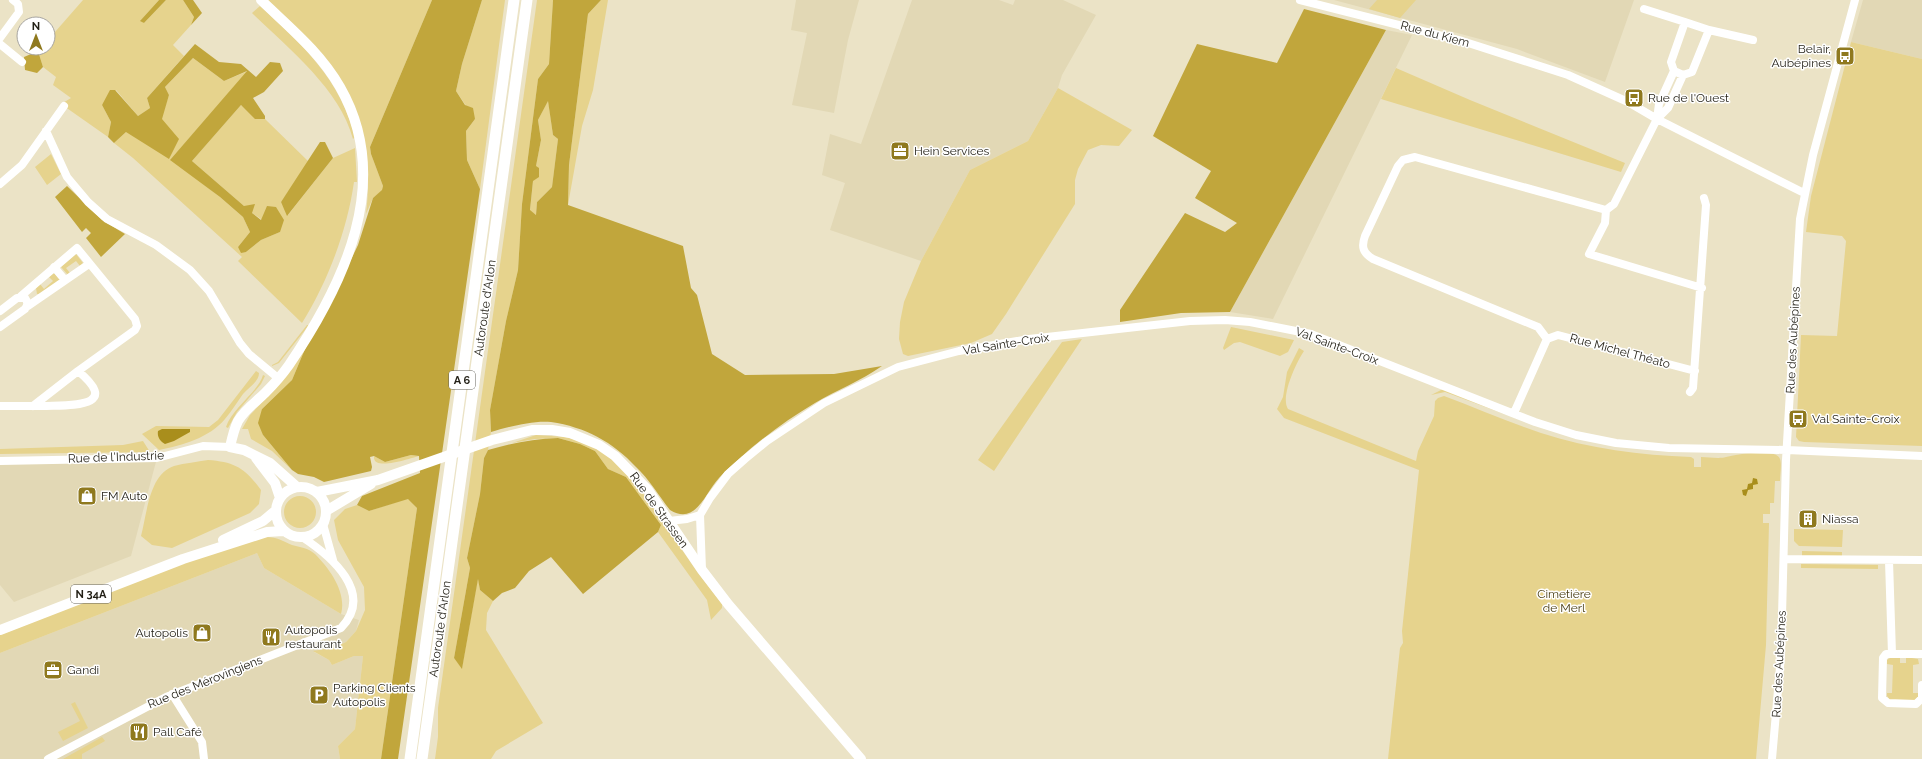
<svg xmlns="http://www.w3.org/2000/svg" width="1922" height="759" viewBox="0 0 1922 759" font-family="Raleway,sans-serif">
  <rect width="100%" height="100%" fill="#ebe3c6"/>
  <!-- built -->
  <path fill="#e2d8b5" d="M796,0h63l-11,40 -14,73 -42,-8 15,-72 -16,-3z
    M912,0h87l14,5 2,-5h48l33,15 -34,60 -4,13 -30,53 -58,29 -49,91 -91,-31 15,-47 -23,-8 8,-41 31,10z
    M1334,0h300l-29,82 -88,-33z
    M1863,0h59v59l-71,-17z
    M1386,30l26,5 -139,284 -43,-7z
    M157,458l-26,98 -117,46 -14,-17v-124z
    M257,553l7,15 77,46 18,6 -3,11 -10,11 -13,6 -19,4 15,8 3,5 22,-9h9l-8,73 -17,17 2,13h-340v-106z"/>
  <!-- green -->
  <path fill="#e6d38d" d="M83,0h76l-18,20 3,3 22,-23h17l11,17 -3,8 -18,20 11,11 -37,42 3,10 -12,8 -22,-26 -14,15 9,17 -3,15 -47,-33 10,-6 -18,-13 3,-8 -13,-10 -5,-16 3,-3h7v-8z
    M267,0h165l-62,147 1,7 12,32 -1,5 -9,7 -7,16c12,-100 -29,-150 -99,-214z
    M482,0h23l-25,189 -13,-29 -1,-29 9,-12 -19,-28 6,-27z
    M537,0h16l-4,64 -11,15 -16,125 -4,66 -12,51 -16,89 1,22 -3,18 -4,8 -4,36 -13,64 3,10 -16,90 8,10 16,-91 2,13 13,11 -6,12 -1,17 57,93 -47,28 -5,8h-56l3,-22v-29z
    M601,0h7l-15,90 -11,36 -14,79 1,-40 19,-151z
    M1377,0h39l-16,18 -31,-9z
    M260,6c43,39 80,73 95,131l-2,2c-13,-50 -65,-91 -101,-126z
    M1851,42l71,17v387l-118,-4 -5,-1 -3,-4 5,-102 36,1 9,-95 -4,-5 -36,-4 5,-36z
    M193,58l31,23 24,-10 -77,88 49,38 23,20 7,15 -12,15 8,5 15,-12 19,-8 -28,-19 -60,-52 49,-56 14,13 10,1 44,43 -28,40 7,13 45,-57 22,-10 2,34h-3c-7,49 -26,99 -52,141l-64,-62 4,-4 -109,-99 -19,-15 12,-11 35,-13 8,-24 -4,-8z
    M1396,68l74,32 155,63 -4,9 -240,-73z
    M1058,88l74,42 -13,16 -18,-1 -13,5 -10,19 -3,11v24l-69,110 -14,20 -21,9 -63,13 -5,-2 -4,-15 1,-17 4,-20 17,-41 49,-91 58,-29z
    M548,100l5,35 5,4 -6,48 -15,15 -1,13 -6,-4 3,-30 8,-41 -3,-20z
    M51,154l10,20 -14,11 -12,-18z
    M76,254l7,9 -3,3 -4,-5 -10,7 4,5 -2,2 -7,-8z
    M54,273l6,7 -19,14h-4l-1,-6 4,-4 4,5 9,-8 -4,-4z
    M307,325h2l-30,38 -7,3v-1l6,-3z
    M1231,327l63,13 -6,12 -8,4 -40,-14 -6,1 -10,7 -1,-2z
    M1082,339l-88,132 -16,-11 84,-118z
    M1299,348l5,3c-8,12 -24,46 -16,58l128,52 2,-10 16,-35 1,-15 3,-3 6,-2c32,12 64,26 97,37 49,16 99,22 150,24l3,2v8h7v-10c8,0 18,2 25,0 9,-2 50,-10 54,2 2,5 0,15 0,22h-5l-1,22h-4v11h-7v9h6l-3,122 -10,114h-368l12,-111 3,-5 -1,-12 17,-161 -135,-52 -7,-9 6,-12 4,-25z
    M305,349l-13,31 -30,29 1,26 29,35 -20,-19 -21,-12 -3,-10h-6l8,-14 20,-21z
    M256,371l3,2c0,9 -11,15 -16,21 -6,8 -11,17 -18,25 -16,19 -42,26 -66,31l-17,-16 14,-8 53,1 9,-7z
    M263,375l2,1 -4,8 -24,28 -9,16 -2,-1c6,-19 33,-36 37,-52z
    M1443,389l64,26 -62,-23 -14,3z
    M536,435l29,2 15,4 18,8 16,12 16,15 12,16 56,81 24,31v4l-11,12 -4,-20 -49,-68 3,-7 -35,-48 -18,-8 -13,-18 -15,-7 -22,-6 -23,1 -23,4z
    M143,441l7,11 -150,2v-5l123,-4z
    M411,455l8,1c-8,2 -47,16 -45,0l11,6z
    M208,460c27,2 37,8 53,30l-2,14 -9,9 -78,35 -20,-3 -11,-9c6,-22 8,-62 33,-70 11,-3 23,-4 34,-6z
    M284 512a16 16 0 1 1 32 0a16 16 0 1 1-32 0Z
    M408,498l9,10 -36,251h-41l-2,-13 17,-17 8,-73h-9l-22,9 -3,-5 -16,-9 20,-3 13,-6 10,-11 9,-21 -1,-23 -26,-47 -4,-20 11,-11 12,-4 12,6z
    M1794,529l49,1 -1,17 -43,-1 -5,-5z
    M266,537c12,0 16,4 26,8 8,2 16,3 23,9 15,15 32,39 26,60l-77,-46 -7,-15 -257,100v-18l211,-83z
    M1802,551l40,1v5l-40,-1z
    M1801,564l77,1v4l-77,-1z
    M1900,657v6h6v-6l12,2 1,5 -6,1v28h5v5l-3,2h-25l-3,-4v-3h5l1,-28 -6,-1v-4l3,-2z
    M75,702l13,26 -25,13 -5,-9 22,-11 -9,-17z
    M102,737l3,4 -23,13v5h-19z"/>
  <!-- forest -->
  <path fill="#c1a63c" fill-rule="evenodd" d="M159,0h7l-22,23 -4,-2z
    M183,0h10l9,13 -11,12 3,-8z
    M432,0h50l-20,64 -6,27 9,14 8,3 2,11 -9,12 1,29 13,29 -82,570h-17l36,-251 -9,-9 -39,12 -12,-6 5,-9 58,-23 -1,-17 -8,-1 -26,7 -11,-6 -4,1 2,10 -1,4 -47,11 -10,-5 -16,-3 -6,-4 -29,-35 -5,-12 4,-14 30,-29 13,-31 30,-56 23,-48 15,-47 9,-8 1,-4 -12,-32 -1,-7z
    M553,0h48l-13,14 -19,151 -1,40 115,41 8,42 6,7 15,59 33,21 89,-1 48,-8c-21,15 -45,24 -67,37 -27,16 -53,35 -76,56 -7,6 -14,12 -20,19 -14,15 -23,48 -49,32 -11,-14 -21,-31 -34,-43 -23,-25 -51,-40 -85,-45 -17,-2 -43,5 -60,10l-1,-22 16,-89 12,-51 4,-66 16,-125 11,-15zM548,101l5,34 5,4 -6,48 -15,15 -1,13 -6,-5 3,-29 6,-4v-9l-3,-2 5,-26 -3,-20z
    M1304,9l82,21 -156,282 -49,1 -61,9v-12l65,-97 40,19 12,-9 -42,-25 16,-27 -58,-35 44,-92 80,19z
    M195,44l24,18 22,2 15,13 14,-15 10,1 3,8 -19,21 -11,6 12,18v3h-10l-14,-14 -49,56 52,45 11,-2 -3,9 9,7 6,-14 9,1 8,13 -4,12 -19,8 -15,12 -5,1 -3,-6 12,-15 -7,-15 -23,-20 -50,-37 77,-89 -23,10 -31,-23 -28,29 4,8 -7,24 17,20 -10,20 -43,-27 -12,11 -6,-6 3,-15 -9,-17 8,-15h5l23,26 12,-8 -3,-10z
    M38,51l5,16 -6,6 -12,-3 -1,-13z
    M320,142h5l8,16 -46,58 -6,-14z
    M67,186l35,34 23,14 -24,23 -15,-19 5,-5 -5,-5 -4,4 -27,-35z
    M558,438l22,6 15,7 13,18 18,8 35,48 -3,7 -75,62 -32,-37 -22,14 -14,17 -13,5 -9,8 -13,-11 -2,-11 -16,90 -8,-11 16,-90 -3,-10 13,-64 4,-36 4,-8c24,-7 45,-11 70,-12z"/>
  <!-- water -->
  <path fill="#a98e1c" d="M162,429h28v3l-16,9 -9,3c-5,-3 -8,-7 -7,-13z
    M1753,478l4,1 1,5 -5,1v4l-5,1 -2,6 -3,-1 -1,-5 5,-1 1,-5 4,-1z"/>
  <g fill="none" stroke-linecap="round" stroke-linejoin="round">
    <!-- minor -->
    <path stroke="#fff" stroke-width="8" d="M1300,0l162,41 106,34 60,27 29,17 147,74
      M1644,9l41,13
      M1709,30l44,10
      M0,38l19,-26 -1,-8 -5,-4
      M0,44l22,18
      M1683,75l-9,-4 -3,-9 14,-40 24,8 -17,42 -9,3 -15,33 -11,11 -43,85 -8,6 -1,13 -16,31 113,34
      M1657,119l2,-15 15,-33
      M46,131l21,46 21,25 19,17 49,26 34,25 19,21 31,52 9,11 29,24
      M0,184l22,-19 42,-59
      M54,267l11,13
      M21,296l56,-48 58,71 2,7 -2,4 -57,41
      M28,306l61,-42
      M0,311l17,-13h8c3,4 3,7 0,11l-25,18
      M1547,339l11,-4 137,36
      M1690,392l3,-4 13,-183 -2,-7
      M0,406c15,0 31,0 46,0 27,-1 75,1 32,-35l-45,35
      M1514,413l33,-74 -9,-12 -165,-68c-10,-6 -12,-12 -8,-23l33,-70 5,-6 12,-3 191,53
      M0,461l157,-3 46,-12 27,1
      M669,521l18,-2 13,-4
      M323,524l10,36
      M1784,559l138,1
      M1889,561l3,93
      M702,570l-2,-55 10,-17 18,-24 17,-15 22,-18 57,-38 74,-36 61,-16 70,-12 161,-18 35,-1 25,2 61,12 224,88 41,13 40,8 53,5 118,2 135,6
      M1922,654h-36l-3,4 -1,40 6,5 28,1 6,-6v-13
      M172,694l30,48 2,17
      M48,759l118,-62 175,-69c34,-35 -10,-72 -39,-91
      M1772,759l9,-104 5,-195 14,-241 13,-64 42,-155"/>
    <!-- major -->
    <path stroke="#fff" stroke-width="10" d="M261,0c29,28 59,52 79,87 54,94 4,197 -51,278 -7,10 -15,19 -24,28 -9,9 -20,16 -27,28 -4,8 -6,17 -8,26l14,3 26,13 27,24
      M256,458l19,25 5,15
      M276 512a25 25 0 1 1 50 0a25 25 0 1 1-50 0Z
      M317,492l61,-12 114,-40 40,-10h20l18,3 29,12 16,11 33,34 54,80 26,34 133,155
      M326,511l45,-27
      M223,540l40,-19 12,-10
      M0,630l183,-71 84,-27 16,-1"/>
    <!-- highway -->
    <path stroke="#fff" stroke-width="11" d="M410,759l104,-759
      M422,759l105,-759"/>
  </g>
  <!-- icons -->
  <defs>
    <symbol id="bus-square" viewBox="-11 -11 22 22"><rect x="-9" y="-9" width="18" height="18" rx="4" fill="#8f791e" stroke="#fff"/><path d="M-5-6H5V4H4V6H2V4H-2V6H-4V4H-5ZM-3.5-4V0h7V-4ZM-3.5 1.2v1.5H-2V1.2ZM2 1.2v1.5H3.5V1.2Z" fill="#fff"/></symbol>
    <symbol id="office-square" viewBox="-11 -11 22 22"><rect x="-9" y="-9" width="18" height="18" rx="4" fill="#8f791e" stroke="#fff"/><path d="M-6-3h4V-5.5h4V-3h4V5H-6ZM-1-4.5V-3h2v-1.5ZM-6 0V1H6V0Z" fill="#fff"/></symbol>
    <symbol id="shop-square" viewBox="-11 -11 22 22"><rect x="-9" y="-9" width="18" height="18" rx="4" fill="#8f791e" stroke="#fff"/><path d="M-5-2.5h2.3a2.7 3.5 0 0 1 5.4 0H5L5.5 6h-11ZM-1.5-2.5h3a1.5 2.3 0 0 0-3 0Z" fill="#fff"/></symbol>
    <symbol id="building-square" viewBox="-11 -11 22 22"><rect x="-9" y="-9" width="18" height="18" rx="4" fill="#8f791e" stroke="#fff"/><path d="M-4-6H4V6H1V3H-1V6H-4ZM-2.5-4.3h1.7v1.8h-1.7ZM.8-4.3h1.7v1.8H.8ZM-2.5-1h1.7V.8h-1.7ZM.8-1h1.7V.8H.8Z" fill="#fff"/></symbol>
    <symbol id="restaurant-square" viewBox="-11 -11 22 22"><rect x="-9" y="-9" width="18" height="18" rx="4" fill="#8f791e" stroke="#fff"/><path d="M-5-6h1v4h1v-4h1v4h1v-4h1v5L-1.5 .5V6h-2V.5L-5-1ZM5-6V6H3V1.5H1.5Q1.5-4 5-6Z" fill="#fff"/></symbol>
    <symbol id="parking-square" viewBox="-11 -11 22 22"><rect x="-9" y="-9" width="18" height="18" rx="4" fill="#8f791e" stroke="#fff"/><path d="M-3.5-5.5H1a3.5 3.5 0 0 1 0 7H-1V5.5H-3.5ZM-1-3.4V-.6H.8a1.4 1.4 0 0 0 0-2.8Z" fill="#fff"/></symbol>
  </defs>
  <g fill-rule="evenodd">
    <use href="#bus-square" x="1834" y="45" width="22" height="22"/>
    <use href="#bus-square" x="1623" y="87" width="22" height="22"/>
    <use href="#office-square" x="889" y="140" width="22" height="22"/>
    <use href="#bus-square" x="1787" y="408" width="22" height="22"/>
    <use href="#shop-square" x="76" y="485" width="22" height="22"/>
    <use href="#building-square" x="1797" y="508" width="22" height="22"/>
    <use href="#shop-square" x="191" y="622" width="22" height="22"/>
    <use href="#restaurant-square" x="260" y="626" width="22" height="22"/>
    <use href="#office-square" x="42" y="659" width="22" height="22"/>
    <use href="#parking-square" x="308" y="684" width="22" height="22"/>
    <use href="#restaurant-square" x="128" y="721" width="22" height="22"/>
  </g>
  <g text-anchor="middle" stroke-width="3" stroke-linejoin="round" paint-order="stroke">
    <!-- shield labels -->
    <g fill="#fff" stroke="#64625b" stroke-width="1">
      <rect x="449" y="371" width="26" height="18" rx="3"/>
      <rect x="71" y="585" width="40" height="18" rx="3"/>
    </g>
    <g font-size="11" font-weight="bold" fill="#221f15">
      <text x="462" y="384">A 6</text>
      <text x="91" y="598">N 34A</text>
    </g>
    <!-- street labels -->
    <g font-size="12" fill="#221f15" stroke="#fff">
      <text transform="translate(1435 34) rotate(15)" y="4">Rue du Kiem</text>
      <text transform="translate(485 308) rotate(-82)" y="4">Autoroute d'Arlon</text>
      <text transform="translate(1793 340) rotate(-87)" y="4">Rue des Aubépines</text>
      <text transform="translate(1006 344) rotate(-9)" y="4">Val Sainte-Croix</text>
      <text transform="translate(1337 346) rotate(20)" y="4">Val Sainte-Croix</text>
      <text transform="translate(1620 351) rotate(15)" y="4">Rue Michel Théato</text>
      <text transform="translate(116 457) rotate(-2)" y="4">Rue de l'Industrie</text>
      <text transform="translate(659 510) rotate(54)" y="4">Rue de Strassen</text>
      <text transform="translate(440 629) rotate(-82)" y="4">Autoroute d'Arlon</text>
      <text transform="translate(1779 664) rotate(-87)" y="4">Rue des Aubépines</text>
      <text transform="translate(205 682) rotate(-22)" y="4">Rue des Mérovingiens</text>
    </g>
    <!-- poi labels -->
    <g font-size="12" fill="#221f15" stroke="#fff" text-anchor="start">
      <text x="1831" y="53" text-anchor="end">Belair,<tspan x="1831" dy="14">Aubépines</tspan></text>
      <text x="1648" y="102">Rue de l'Ouest</text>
      <text x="914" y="155">Hein Services</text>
      <text x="1812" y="423">Val Sainte-Croix</text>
      <text x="101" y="500">FM Auto</text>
      <text x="1822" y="523">Niassa</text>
      <text x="285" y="634">Autopolis<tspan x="285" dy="14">restaurant</tspan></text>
      <text x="188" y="637" text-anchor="end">Autopolis</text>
      <text x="67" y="674">Gandi</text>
      <text x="333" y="692">Parking Clients<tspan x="333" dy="14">Autopolis</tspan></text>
      <text x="153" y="736">Pall Café</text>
    </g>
    <!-- park labels -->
    <g font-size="12" fill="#4c4015" stroke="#fff">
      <text x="1564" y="598">Cimetière<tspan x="1564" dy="14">de Merl</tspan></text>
    </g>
  </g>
  <!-- north arrow -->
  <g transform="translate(36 36)"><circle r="19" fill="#ffffff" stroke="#a7a5a1"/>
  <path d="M0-3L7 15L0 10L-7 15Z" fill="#8f791e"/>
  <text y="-6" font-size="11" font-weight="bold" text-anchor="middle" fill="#221f15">N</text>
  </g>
</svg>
